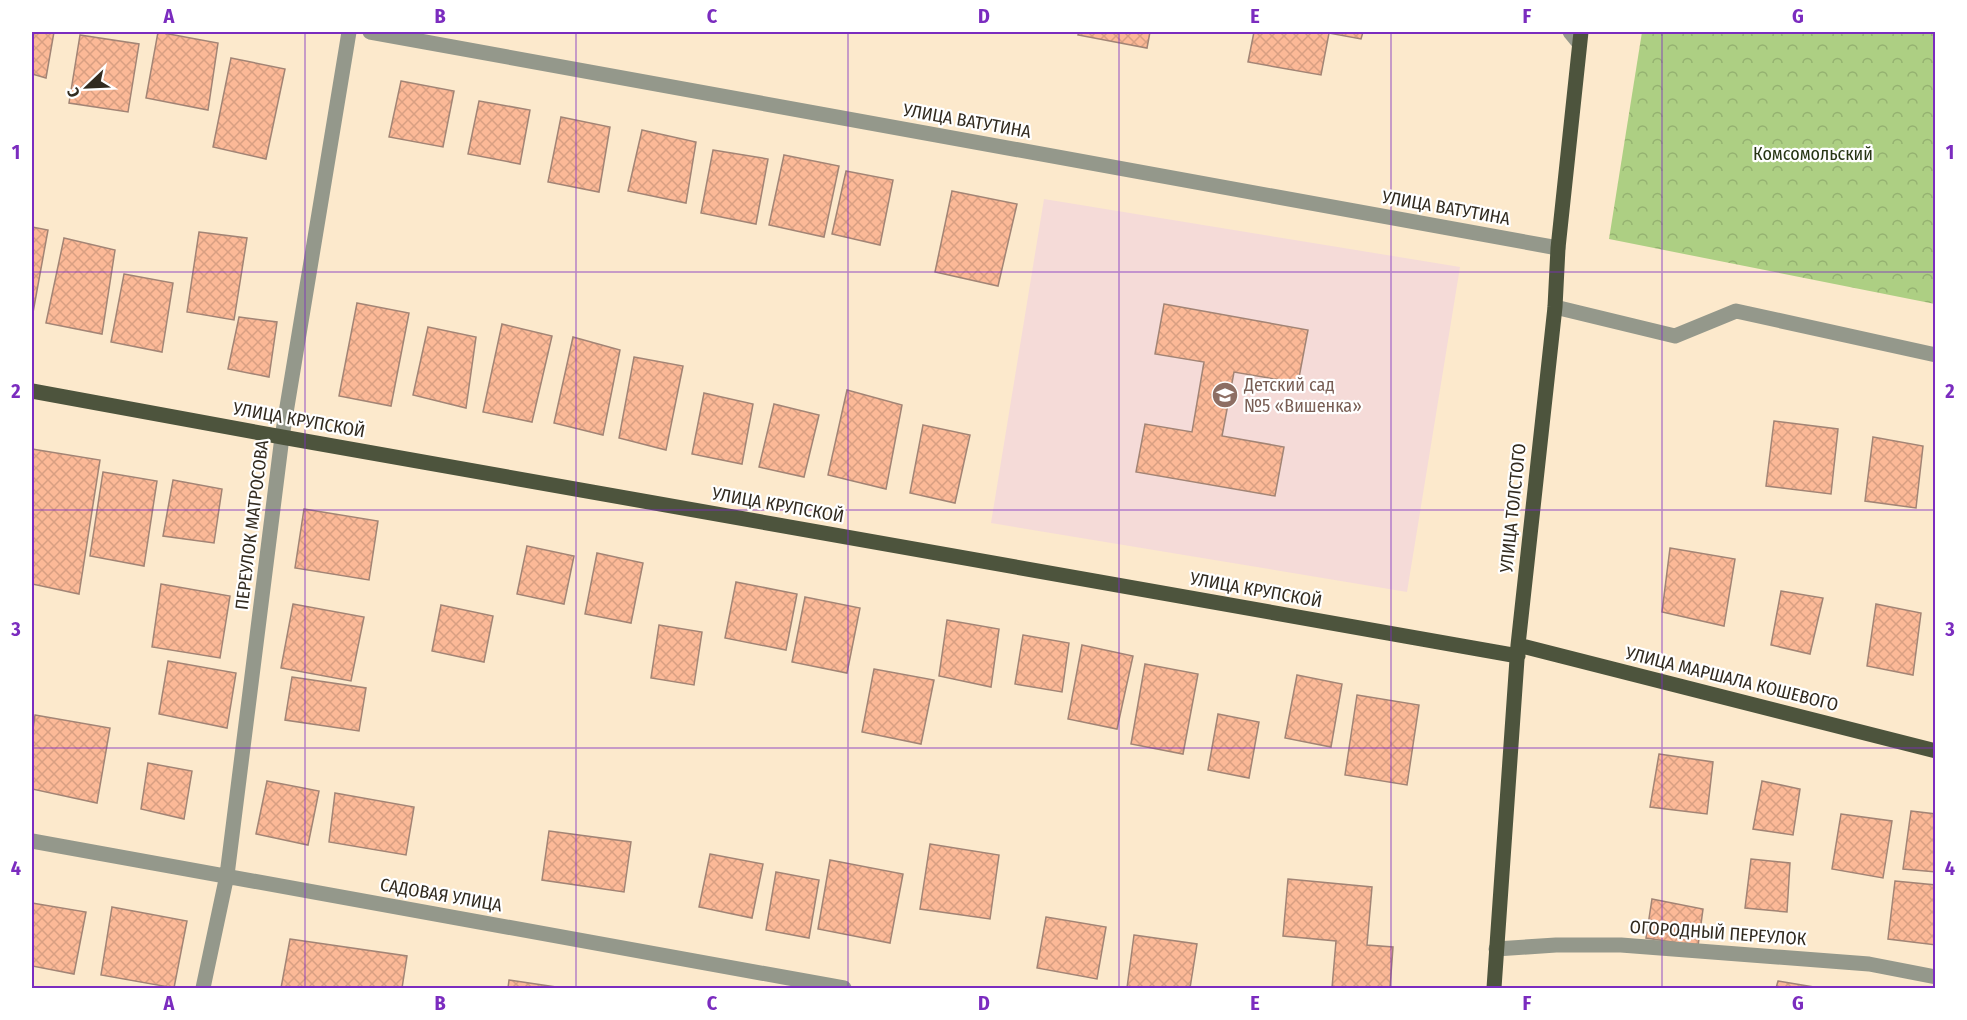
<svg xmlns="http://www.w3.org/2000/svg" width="1967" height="1020" viewBox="0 0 1967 1020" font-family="'Fira Sans Condensed',sans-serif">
  <defs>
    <pattern id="park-crowns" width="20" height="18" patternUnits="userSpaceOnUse" patternTransform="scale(1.5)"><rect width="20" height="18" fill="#adcf83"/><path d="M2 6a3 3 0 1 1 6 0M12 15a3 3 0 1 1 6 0" fill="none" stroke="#95b271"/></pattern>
    <pattern id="building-cross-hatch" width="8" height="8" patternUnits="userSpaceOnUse" patternTransform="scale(1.5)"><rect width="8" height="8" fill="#fcb997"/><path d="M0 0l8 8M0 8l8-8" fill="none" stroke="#d89f82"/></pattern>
  </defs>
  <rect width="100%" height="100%" fill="#fce9cc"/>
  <!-- education -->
  <path fill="#f5dbd8" d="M1044,199l416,68 -53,325 -416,-69z"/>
  <!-- park -->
  <path fill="url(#park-crowns)" d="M1642,32h293v272l-326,-65z"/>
  <!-- building -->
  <path fill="url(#building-cross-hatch)" stroke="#a28475" stroke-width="1.5" d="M32,32h22l-8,46 -14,-4z
    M158,32l60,11 -10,67 -62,-12z
    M1079,32h71l-3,16 -69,-13z
    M1254,32h109l-2,7 -32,-6 -8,42 -73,-13z
    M80,35l59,9 -11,68 -59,-9z
    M231,58l54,11 -19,90 -53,-12z
    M401,81l53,10 -11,56 -54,-10z
    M479,101l51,9 -10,54 -52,-10z
    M561,117l49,10 -11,65 -51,-10z
    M642,130l54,12 -10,61 -58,-12z
    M713,150l55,9 -12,65 -55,-11z
    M784,155l55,11 -15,71 -55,-12z
    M846,171l47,9 -13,65 -48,-11z
    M952,191l65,13 -19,82 -63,-14z
    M32,227l16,3 -16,88z
    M199,232l48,6 -13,82 -47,-8z
    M64,238l51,12 -13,84 -56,-11z
    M124,274l49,9 -11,69 -51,-10z
    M357,303l52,10 -18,93 -52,-10z
    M1164,304l144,26 -10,53 -64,-11 -12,64 62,11 -9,49 -139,-24 9,-48 47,8 12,-70 -49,-8z
    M239,317l38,5 -8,55 -41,-8z
    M502,324l50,12 -20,86 -49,-10z
    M428,327l48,10 -10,71 -53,-13z
    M573,337l47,13 -17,85 -49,-12z
    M634,357l49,9 -17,84 -47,-12z
    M847,390l55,15 -16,84 -58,-14z
    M704,393l49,11 -11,60 -50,-10z
    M774,404l45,11 -15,62 -45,-10z
    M1774,421l64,8 -7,65 -65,-8z
    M923,425l47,10 -15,68 -45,-10z
    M1873,437l50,9 -7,62 -51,-7z
    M32,449l68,11 -21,134 -47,-10z
    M103,472l54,9 -13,85 -54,-10z
    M173,480l49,9 -8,54 -51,-7z
    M304,509l74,12 -9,59 -74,-12z
    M527,546l47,10 -10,48 -47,-10z
    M1670,548l65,11 -11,67 -62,-14z
    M597,553l46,10 -12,60 -46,-9z
    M736,582l61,12 -11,56 -61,-12z
    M161,584l69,12 -10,62 -68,-11z
    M1781,591l42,7 -13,56 -39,-9z
    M805,597l55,11 -13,65 -55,-11z
    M293,604l71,13 -13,64 -70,-13z
    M1876,604l45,9 -8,62 -46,-9z
    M441,605l52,11 -9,46 -52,-11z
    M947,620l52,9 -8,58 -52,-11z
    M659,625l43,7 -8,53 -43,-7z
    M1023,635l46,8 -7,49 -47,-8z
    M1082,645l51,11 -16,73 -49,-10z
    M168,661l68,12 -9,55 -68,-14z
    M1145,664l53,10 -15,80 -52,-10z
    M874,669l60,11 -13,64 -59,-12z
    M1297,675l45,9 -11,63 -46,-9z
    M292,677l74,11 -7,43 -74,-11z
    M1357,695l62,10 -12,80 -62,-10z
    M1218,714l41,8 -10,56 -41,-8z
    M35,715l75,13 -13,75 -65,-14v-53z
    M1659,754l54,8 -6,52 -57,-7z
    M148,763l44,8 -8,48 -43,-10z
    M267,781l52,10 -11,54 -52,-11z
    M1762,781l38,8 -7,46 -40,-6z
    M335,793l79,14 -8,48 -77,-13z
    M1911,811l25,3v58l-33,-3z
    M1841,814l51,7 -9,57 -51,-9z
    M549,831l82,11 -7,50 -82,-12z
    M930,844l69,11 -9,64 -70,-10z
    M710,854l53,10 -11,54 -53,-11z
    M1751,859l39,4 -3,49 -42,-4z
    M830,860l73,14 -13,69 -72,-14z
    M776,872l43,8 -10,58 -43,-8z
    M1288,879l84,8 -5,58 26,2 -3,41h-58l4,-47 -53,-5z
    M1895,881l41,4v60l-48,-6z
    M1652,899l51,10 -5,37 -52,-8z
    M32,903l54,9 -12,62 -42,-8z
    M112,907l75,14 -13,67 -73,-13z
    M1046,917l60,10 -9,52 -60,-11z
    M1134,935l63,9 -7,44h-63z
    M290,939l117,17 -5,32h-121z
    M509,980l54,8h-55z
    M1778,981l42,7h-44z"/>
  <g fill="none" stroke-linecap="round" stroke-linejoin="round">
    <!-- minor -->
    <path stroke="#94988b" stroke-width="15" d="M370,32l1188,216
      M1570,32l9,11
      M1555,307l120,29 61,-25 200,44
      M32,841l812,147
      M1496,949l60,-4h65l248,19 67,13
      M203,988l24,-113 55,-438 67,-405"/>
    <!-- major -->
    <path stroke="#4d543d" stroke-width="15" d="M32,391l250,46 1236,219
      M1518,645l418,106
      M1494,988l24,-343 37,-338 3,-59 23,-216"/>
  </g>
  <!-- grid -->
  <path fill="none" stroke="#7b2cbf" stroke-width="1.5" stroke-opacity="0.55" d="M305,32v956M576,32v956M848,32v956M1119,32v956M1391,32v956M1662,32v956M32,272h1904M32,510h1904M32,748h1904"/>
  <!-- icons -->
  <defs>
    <symbol id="school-disc" viewBox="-11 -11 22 22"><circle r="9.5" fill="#8d6e63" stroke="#fff"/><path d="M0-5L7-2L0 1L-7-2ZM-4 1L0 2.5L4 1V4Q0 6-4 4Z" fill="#fff"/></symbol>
  </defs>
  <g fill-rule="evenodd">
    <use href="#school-disc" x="1210" y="380" width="30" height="30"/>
  </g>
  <g text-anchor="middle" stroke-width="4.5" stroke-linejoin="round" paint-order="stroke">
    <!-- street labels -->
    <g font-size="18" fill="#322b20" stroke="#fff">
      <text transform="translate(967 121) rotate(10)" y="6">УЛИЦА ВАТУТИНА</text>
      <text transform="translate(1446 208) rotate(10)" y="6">УЛИЦА ВАТУТИНА</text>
      <text transform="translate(299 420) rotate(10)" y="6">УЛИЦА КРУПСКОЙ</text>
      <text transform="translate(778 505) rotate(10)" y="6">УЛИЦА КРУПСКОЙ</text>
      <text transform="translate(1513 508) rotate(-84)" y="6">УЛИЦА ТОЛСТОГО</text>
      <text transform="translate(252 525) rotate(-83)" y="6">ПЕРЕУЛОК МАТРОСОВА</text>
      <text transform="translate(1256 590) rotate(10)" y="6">УЛИЦА КРУПСКОЙ</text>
      <text transform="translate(1732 679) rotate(14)" y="6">УЛИЦА МАРШАЛА КОШЕВОГО</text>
      <text transform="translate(441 895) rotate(10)" y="6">САДОВАЯ УЛИЦА</text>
      <text transform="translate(1718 933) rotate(4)" y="6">ОГОРОДНЫЙ ПЕРЕУЛОК</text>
    </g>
    <!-- park labels -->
    <g font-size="18" fill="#273514" stroke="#fff">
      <text x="1813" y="160">Комсомольский</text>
    </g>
    <!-- education labels -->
    <g font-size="18" fill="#785e54" stroke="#fff" text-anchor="start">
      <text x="1244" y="391">Детский сад<tspan x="1244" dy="21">№5 «Вишенка»</tspan></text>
    </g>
  </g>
  <!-- border -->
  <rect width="1967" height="1020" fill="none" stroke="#ffffff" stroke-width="66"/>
  <!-- north arrow -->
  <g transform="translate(87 87) rotate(247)" stroke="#ffffff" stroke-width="4.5" paint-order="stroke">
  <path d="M0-4.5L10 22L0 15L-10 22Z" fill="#322b20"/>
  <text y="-9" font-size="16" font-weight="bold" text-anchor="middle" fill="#322b20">С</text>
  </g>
  <rect x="33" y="33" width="1901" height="954" fill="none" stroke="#7b2cbf" stroke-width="2"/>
  <g font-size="20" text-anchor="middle" font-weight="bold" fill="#7b2cbf">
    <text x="169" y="23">A</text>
    <text x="440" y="23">B</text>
    <text x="712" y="23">C</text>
    <text x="984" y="23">D</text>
    <text x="1255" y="23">E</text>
    <text x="1527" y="23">F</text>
    <text x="1798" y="23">G</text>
    <text x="16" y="159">1</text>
    <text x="1950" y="159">1</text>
    <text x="16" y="398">2</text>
    <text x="1950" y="398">2</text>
    <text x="16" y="636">3</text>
    <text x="1950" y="636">3</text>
    <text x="16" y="875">4</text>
    <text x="1950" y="875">4</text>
    <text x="169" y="1010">A</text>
    <text x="440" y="1010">B</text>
    <text x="712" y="1010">C</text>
    <text x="984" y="1010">D</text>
    <text x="1255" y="1010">E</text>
    <text x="1527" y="1010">F</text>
    <text x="1798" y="1010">G</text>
  </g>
</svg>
